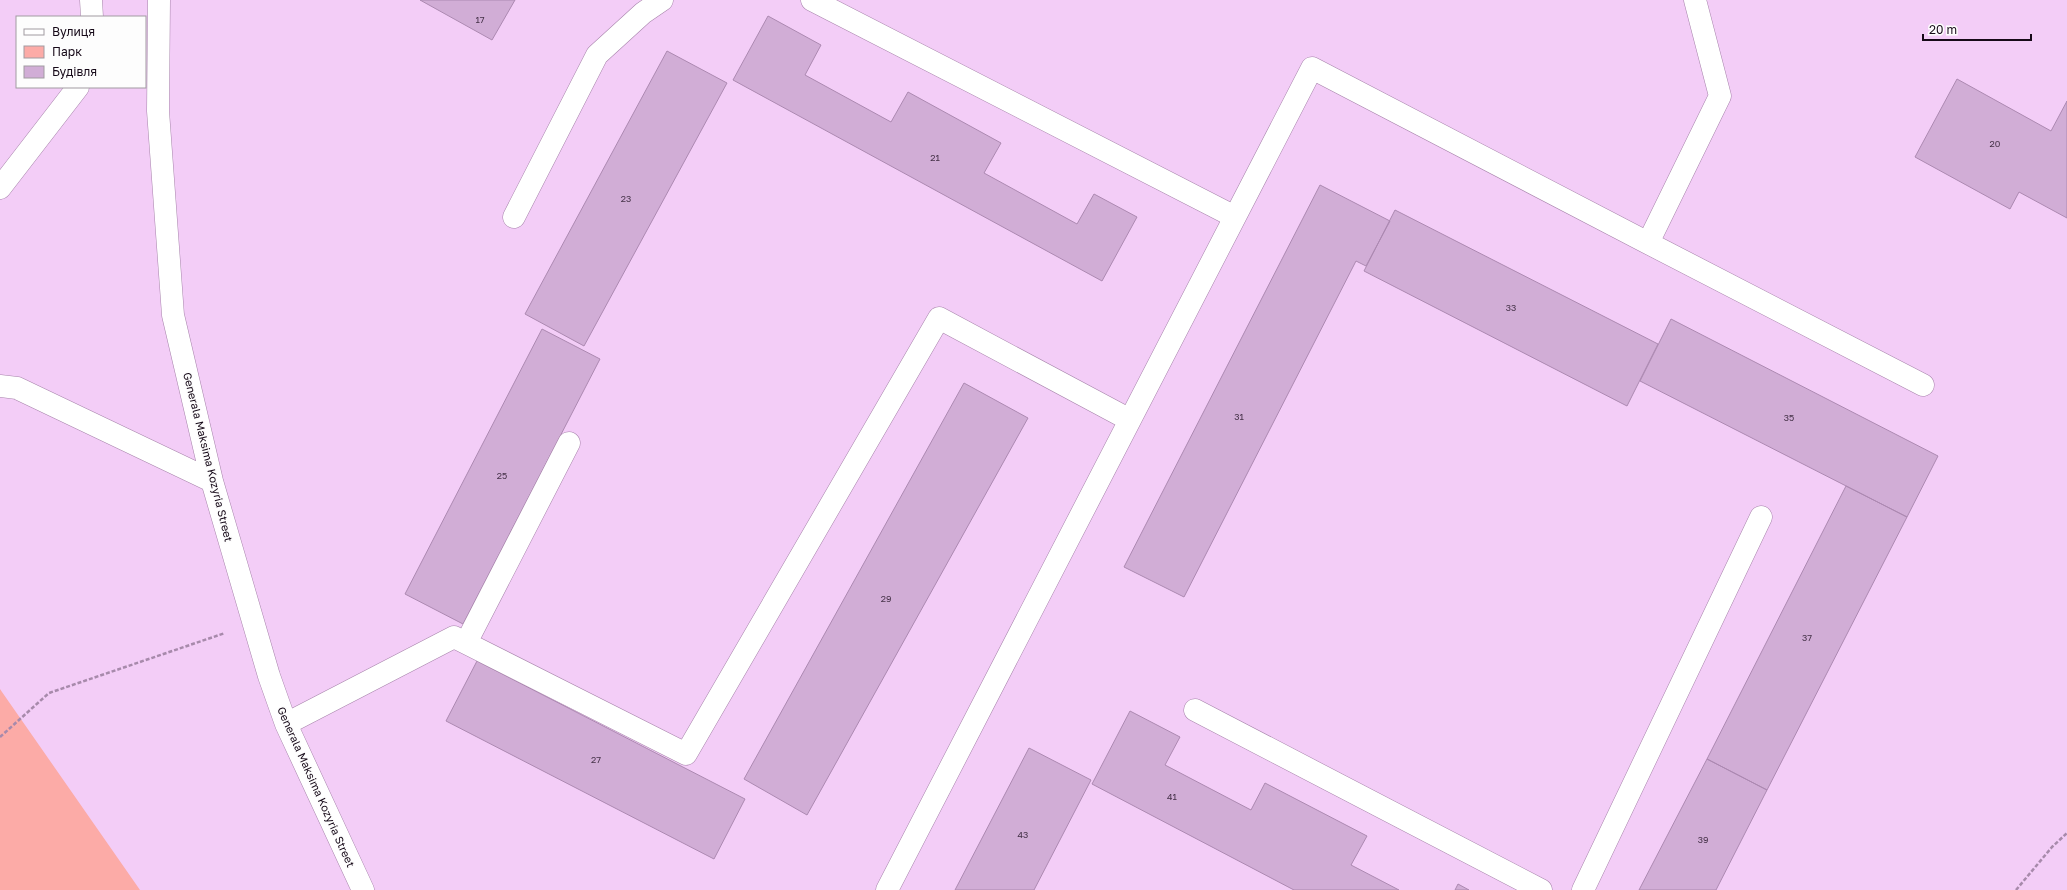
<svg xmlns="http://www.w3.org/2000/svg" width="2067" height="890" viewBox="0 0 2067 890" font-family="'Golos Text',sans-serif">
  <rect width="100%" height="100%" fill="#f3cdf7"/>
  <!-- green -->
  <path fill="#fcaba7" d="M0,689l2,3 138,198h-140z"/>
  <!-- building -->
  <path fill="#d1add6" stroke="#ac89b1" d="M420,0h95l-23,40z
    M768,16l53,29 -16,30 86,47 17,-30 93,51 -17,30 93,51 17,-30 43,23 -35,64 -369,-201z
    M667,51l60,32 -143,263 -59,-32z
    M1957,79l94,52 16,-30v117l-48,-26 -9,17 -95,-52z
    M1320,185l70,36 -24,45 -10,-5 -172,336 -60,-30z
    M1395,210l263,134 -31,62 -263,-135z
    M1671,319l267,137 -31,61 -267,-136z
    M542,329l58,30 -137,265 -58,-30z
    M964,383l64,35 -221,397 -63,-36z
    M1846,486l61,31 -140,273 -60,-31z
    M477,661l268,138 -31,60 -268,-138z
    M1130,711l50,26 -15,28 86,45 14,-27 102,53 -16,29 48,25h-105l-202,-106z
    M1029,748l62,32 -57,110h-79z
    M1707,759l60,31 -51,100h-77z
    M1458,884l11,6h-14z"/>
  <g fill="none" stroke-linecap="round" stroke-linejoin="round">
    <defs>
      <path id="minor" d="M91,0l1,17
        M159,0l-1,111 15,204 39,166 57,195 17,48 77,166
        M812,0l423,217
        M0,188l78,-101
        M514,217l83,-162 46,-42 19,-13
        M1648,243l275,142
        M0,386l17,2 195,93
        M466,643l103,-200
        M1195,710l346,180
        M286,724l168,-87 232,117 253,-436 191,102
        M887,890l425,-822 336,175 72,-147 -25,-96
        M1583,890l178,-373"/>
    </defs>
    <!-- minor casing -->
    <use href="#minor" stroke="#a784ab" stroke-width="23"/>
    <!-- path -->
    <path stroke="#a78aab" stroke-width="2.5" stroke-dasharray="4 2" stroke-linecap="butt" d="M0,737l49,-44 176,-60
      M2016,890l36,-43 15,-14"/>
    <!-- minor -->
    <use href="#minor" stroke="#fff" stroke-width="22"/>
  </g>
  <g text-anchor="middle" stroke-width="3" stroke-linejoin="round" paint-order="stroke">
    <!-- number labels -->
    <g font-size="9" fill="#453248">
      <text x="480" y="23">17</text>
      <text x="1995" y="147">20</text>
      <text x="935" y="161">21</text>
      <text x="626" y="202">23</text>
      <text x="1511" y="311">33</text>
      <text x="1239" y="420">31</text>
      <text x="1789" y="421">35</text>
      <text x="502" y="479">25</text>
      <text x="886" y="602">29</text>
      <text x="1807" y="641">37</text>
      <text x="596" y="763">27</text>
      <text x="1172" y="800">41</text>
      <text x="1023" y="838">43</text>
      <text x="1703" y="843">39</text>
    </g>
    <!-- street labels -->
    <g font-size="11" fill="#160918" stroke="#fdfdfd">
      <text transform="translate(208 457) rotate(76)" y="4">Generala Maksima Kozyria Street</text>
      <text transform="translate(316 787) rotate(66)" y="4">Generala Maksima Kozyria Street</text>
    </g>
  </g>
  <!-- legend -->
  <rect x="16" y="16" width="130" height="72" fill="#fdfdfd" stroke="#a19ba1"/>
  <rect x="24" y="29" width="20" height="6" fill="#ffffff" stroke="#a19ba1"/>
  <text x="52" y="36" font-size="12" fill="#160918">Вулиця</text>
  <rect x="24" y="46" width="20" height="12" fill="#fcaba7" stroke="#a19ba1"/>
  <text x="52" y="56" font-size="12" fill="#160918">Парк</text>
  <rect x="24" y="66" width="20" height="12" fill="#d1add6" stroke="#a19ba1"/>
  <text x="52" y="76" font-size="12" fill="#160918">Будівля</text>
  <!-- scale -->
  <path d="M1923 34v6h108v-6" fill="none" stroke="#160918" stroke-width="2"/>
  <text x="1929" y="34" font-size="12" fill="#160918" stroke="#fdfdfd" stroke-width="3" paint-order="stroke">20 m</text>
</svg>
